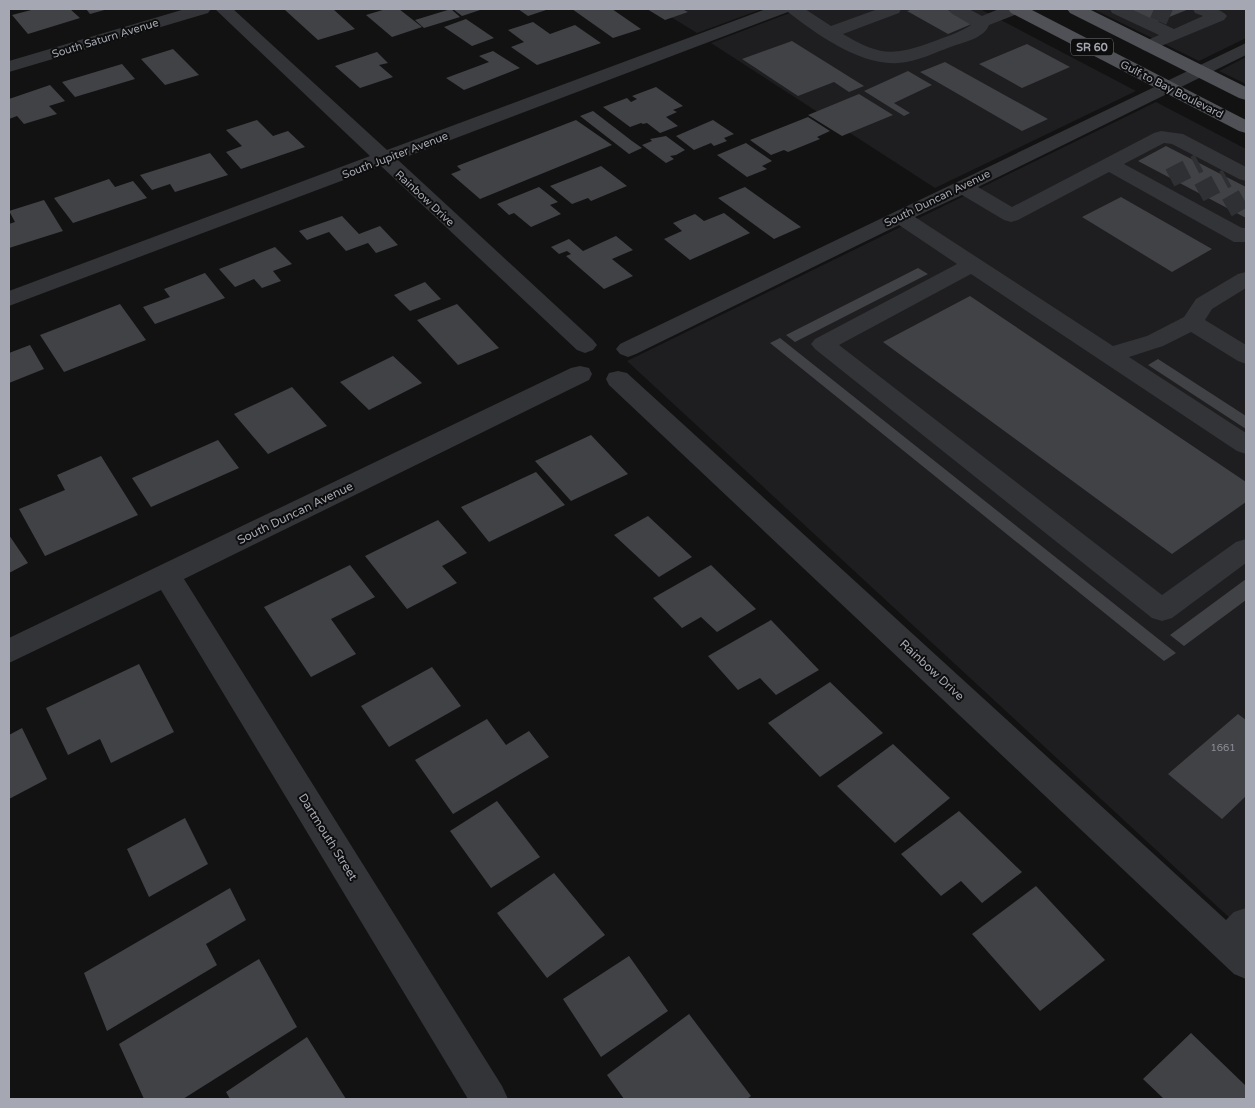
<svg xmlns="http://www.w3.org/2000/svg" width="1255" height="1108" viewBox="0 0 1255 1108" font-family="'Varela Round',sans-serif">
  <rect width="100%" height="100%" fill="#121213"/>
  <!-- built -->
  <path fill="#1e1e20" d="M658,9h104l-65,24z
    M800,9h180l156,82 -201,97 -224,-145z
    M1093,9h153v29l-47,23z
    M1246,57v27l-27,-13z
    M1156,102l90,47v784l-619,-572z"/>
  <!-- building -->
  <path fill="#414246" d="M35,9h35l10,9 -52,16 -16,-19z
    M86,9h22l-18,5z
    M290,9h43l22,20 -37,11 -33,-30z
    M386,9h13l23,18 -30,10 -26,-22z
    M451,9l9,8 -36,11 -9,-8z
    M453,9h30l-21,7z
    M518,9h31l-21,7z
    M572,9h40l29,20 -28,9z
    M647,9h35l6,3 -23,8z
    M914,9h32l28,14 -26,11 -41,-23z
    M1136,9h53l-37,15 -24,-12z
    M466,19l28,19 -22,8 -28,-19z
    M533,22l17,12 25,-9 26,18 -64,22 -26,-18 13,-5 -16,-12z
    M792,41l72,45 -15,6 -15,-10 -36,14 -56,-37z
    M1027,44l43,23 -48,21 -43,-24z
    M173,49l26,26 -34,10 -24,-26z
    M493,51l27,17 -56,22 -18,-12 43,-16 -10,-6z
    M377,52l11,11 -9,2 14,12 -33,11 -25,-22z
    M945,62l103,57 -26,12 -102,-59z
    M122,64l13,15 -60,18 -13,-15z
    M908,71l24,14 -38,18 16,10 -6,3 -40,-25z
    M50,85l15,16 -16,5 8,8 -33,10 -7,-8 -8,3v-20z
    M656,87l27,19 -10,4 4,2 -11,5 12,9 -18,7 -13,-10 -4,1 -2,-1 -11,4 -27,-20 24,-9 4,4 6,-3 -5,-3z
    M859,94l34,21 -51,21 -34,-21z
    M593,111l39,30 10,7 -13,6 -49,-38z
    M808,117l22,14 -13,6 3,2 -32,13 -4,-2 -13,5 -21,-15z
    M257,120l16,16 15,-5 17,16 -64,22 -15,-17 16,-6 -16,-16z
    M576,120l36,25 -132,54 -29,-25 10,-4 -4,-4z
    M713,120l21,14 -10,4 3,3 -13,5 -3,-3 -17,7 -18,-14z
    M666,136l19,14 -9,5 -6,1 4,3 -8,4 -24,-18 10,-4 -2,-2z
    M746,143l26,18 -10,5 5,3 -20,8 -30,-22z
    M1166,146l80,41v31l-108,-57z
    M210,153l18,22 -53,17 -5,-8 -18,6 -12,-15z
    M601,166l26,20 -36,15 -3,-3 -16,6 -22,-18z
    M109,179l6,8 18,-6 14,17 -74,25 -19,-25z
    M539,187l19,15 -8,3 11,9 -30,13 -17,-14 -5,2 -12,-11z
    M745,187l56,40 -27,12 -56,-41z
    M1121,197l91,52 -40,23 -90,-55z
    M44,200l19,31 -54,17v-24l6,-2 -6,-11z
    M724,213l26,20 -60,27 -26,-21 18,-8 -9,-8 22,-9 9,7z
    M342,216l17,18 21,-8 18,19 -22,8 -8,-10 -22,8 -17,-19 -22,8 -8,-9z
    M616,236l17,14 -21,9 21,17 -29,13 -38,-33 5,-2 -4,-3 -8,3 -8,-7 18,-8 14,12z
    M275,247l17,17 -19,7 8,10 -19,7 -8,-9 -19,8 -16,-18z
    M918,268l10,6 -133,68 -9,-7z
    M205,273l20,25 -70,26 -12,-17 27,-10 -6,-8z
    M425,282l16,17 -31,12 -16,-16z
    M970,296l276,186v20l-74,52 -289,-212z
    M120,304l26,36 -82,32 -24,-37z
    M457,304l42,44 -41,17 -41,-45z
    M780,338l396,315 -12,8 -394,-318z
    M30,345l14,24 -35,14v-30z
    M393,356l29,27 -53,27 -29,-28z
    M1158,359l88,57v13l-98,-64z
    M292,387l35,39 -59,28 -34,-40z
    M591,435l37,39 -57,27 -36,-40z
    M218,440l21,28 -88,39 -19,-29z
    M101,456l37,59 -93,41 -26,-47 46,-19 -8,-15z
    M536,472l29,33 -76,37 -28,-35z
    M648,516l44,41 -33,20 -45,-42z
    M438,520l29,33 -25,13 15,17 -50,26 -42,-53z
    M9,535l19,28 -19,10z
    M350,565l25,32 -44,22 25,35 -45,23 -47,-70z
    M711,565l45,44 -39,23 -16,-15 -19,11 -29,-30z
    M1246,579v21l-62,46 -14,-11z
    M771,620l48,50 -43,25 -16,-17 -22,12 -30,-34z
    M139,664l35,68 -63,31 -11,-24 -32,16 -22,-47z
    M432,667l29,39 -72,41 -28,-41z
    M830,682l53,51 -63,44 -52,-54z
    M1238,714l8,6v76l-24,23 -54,-45z
    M487,719l19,26 23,-14 20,26 -96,57 -38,-54z
    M22,728l25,51 -38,20v-64z
    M893,744l57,54 -55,45 -58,-57z
    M497,801l43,56 -49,31 -41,-57z
    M959,811l63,61 -40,31 -21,-22 -20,15 -40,-42z
    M185,818l23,46 -59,33 -22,-48z
    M554,873l51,62 -58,43 -50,-65z
    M1036,886l69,74 -65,51 -68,-77z
    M230,888l16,32 -40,24 11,21 -110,66 -23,-58z
    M629,956l39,55 -67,46 -38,-58z
    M259,959l38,68 -114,72h-39l-25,-55z
    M689,1014l62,82 -4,3h-123l-17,-24z
    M1191,1033l55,53v13h-82l-21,-20z
    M307,1037l39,62h-116l-4,-7z"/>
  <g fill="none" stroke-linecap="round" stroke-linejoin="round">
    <!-- minor-tunnel -->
    <path stroke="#2f3033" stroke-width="19" stroke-dasharray="19 9" stroke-linecap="butt" d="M1154,9l16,7
      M1170,178l29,-15
      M1199,193l28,-15
      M1227,208l19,-11"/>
    <!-- minor -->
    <path fill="#333437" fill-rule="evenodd" d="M185,9h26l-3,4 -199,59v-11z
      M215,9h18l154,141 379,-141h39l26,17 47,-17h23l-2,4 -56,21c37,22 50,22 89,8 13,-5 27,-9 39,-17l-20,-12 -2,-4h20l13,7 17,-7h24l-3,4 -31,12c-5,13 -24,17 -36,21 -17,6 -36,16 -55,17 -37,3 -82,-29 -110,-51l-390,148 195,180 4,5 -4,5 -8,3 -8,-3 -196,-184 -372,140v-15l361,-135z
      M1110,9h21l43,20 29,-13 -8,-3 -2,-4c11,0 26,-3 34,7l-3,4 -75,31 -6,-1 -3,-4 3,-4 16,-7 -47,-22z
      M1246,43v12l-268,132 34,20 142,-74 7,-2 22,3 63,33v14l-7,-2 -67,-35 -8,-1 -40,21 118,64h4v14h-12l-125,-70 -91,48 -7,2 -7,-2 -42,-25 -47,22 198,129 34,-10 37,-19 12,-18 42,-25 8,-2v16l-34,21 -7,11 41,25v19l-8,-3 -47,-29 -28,14 -34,11 117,76v21l-9,-3 -266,-177 -132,71 323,250 74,-53 10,-3v24l-74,55 -10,3 -10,-3 -337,-269 -4,-5 4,-5 142,-75 -58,-39 -263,129 -8,3 -8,-3 -4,-5 4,-5z
      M580,366l9,2 3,6 -3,6 -405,199 318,507 6,13h-40l-307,-509 -152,73v-25l562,-270z
      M618,371l9,2 599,547 8,-8 12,-4v71l-12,-5 -625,-589 -3,-6 3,-6z"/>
    <!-- major -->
    <path fill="#4f5156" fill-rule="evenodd" d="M1008,9h22l216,111v13l-7,-2 -228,-118z
      M1067,9h22l157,78v13l-7,-2 -169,-85z"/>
  </g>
  <g text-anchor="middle" stroke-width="4" stroke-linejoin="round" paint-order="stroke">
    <!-- number labels -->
    <g font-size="10" fill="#8c8e97">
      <text x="1223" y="751">1661</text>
    </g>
    <!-- far-street labels -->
    <g font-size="11" fill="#a5a8b2" stroke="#0d0d0e">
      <text transform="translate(105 38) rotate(-17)" y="4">South Saturn Avenue</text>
      <text transform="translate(1172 89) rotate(27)" y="4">Gulf to Bay Boulevard</text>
      <text transform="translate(395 155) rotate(-21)" y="4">South Jupiter Avenue</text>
      <text transform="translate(425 198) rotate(43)" y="4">Rainbow Drive</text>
      <text transform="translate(937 198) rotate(-26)" y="4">South Duncan Avenue</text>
    </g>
    <!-- shield labels -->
    <rect fill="#0d0d0e" stroke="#777a81" stroke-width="1" x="1071" y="38.5" width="42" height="17" rx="4"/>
    <g font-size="11" font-weight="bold" fill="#a5a8b2">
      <text x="1092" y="51">SR 60</text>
    </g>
    <!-- street labels -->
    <g font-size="12" fill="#a5a8b2" stroke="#0d0d0e">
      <text transform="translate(295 513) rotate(-26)" y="4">South Duncan Avenue</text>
      <text transform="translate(932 670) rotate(43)" y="4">Rainbow Drive</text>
      <text transform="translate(328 837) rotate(58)" y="4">Dartmouth Street</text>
    </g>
  </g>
  <!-- border -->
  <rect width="1255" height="1108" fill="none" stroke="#a5a8b2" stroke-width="20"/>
</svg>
